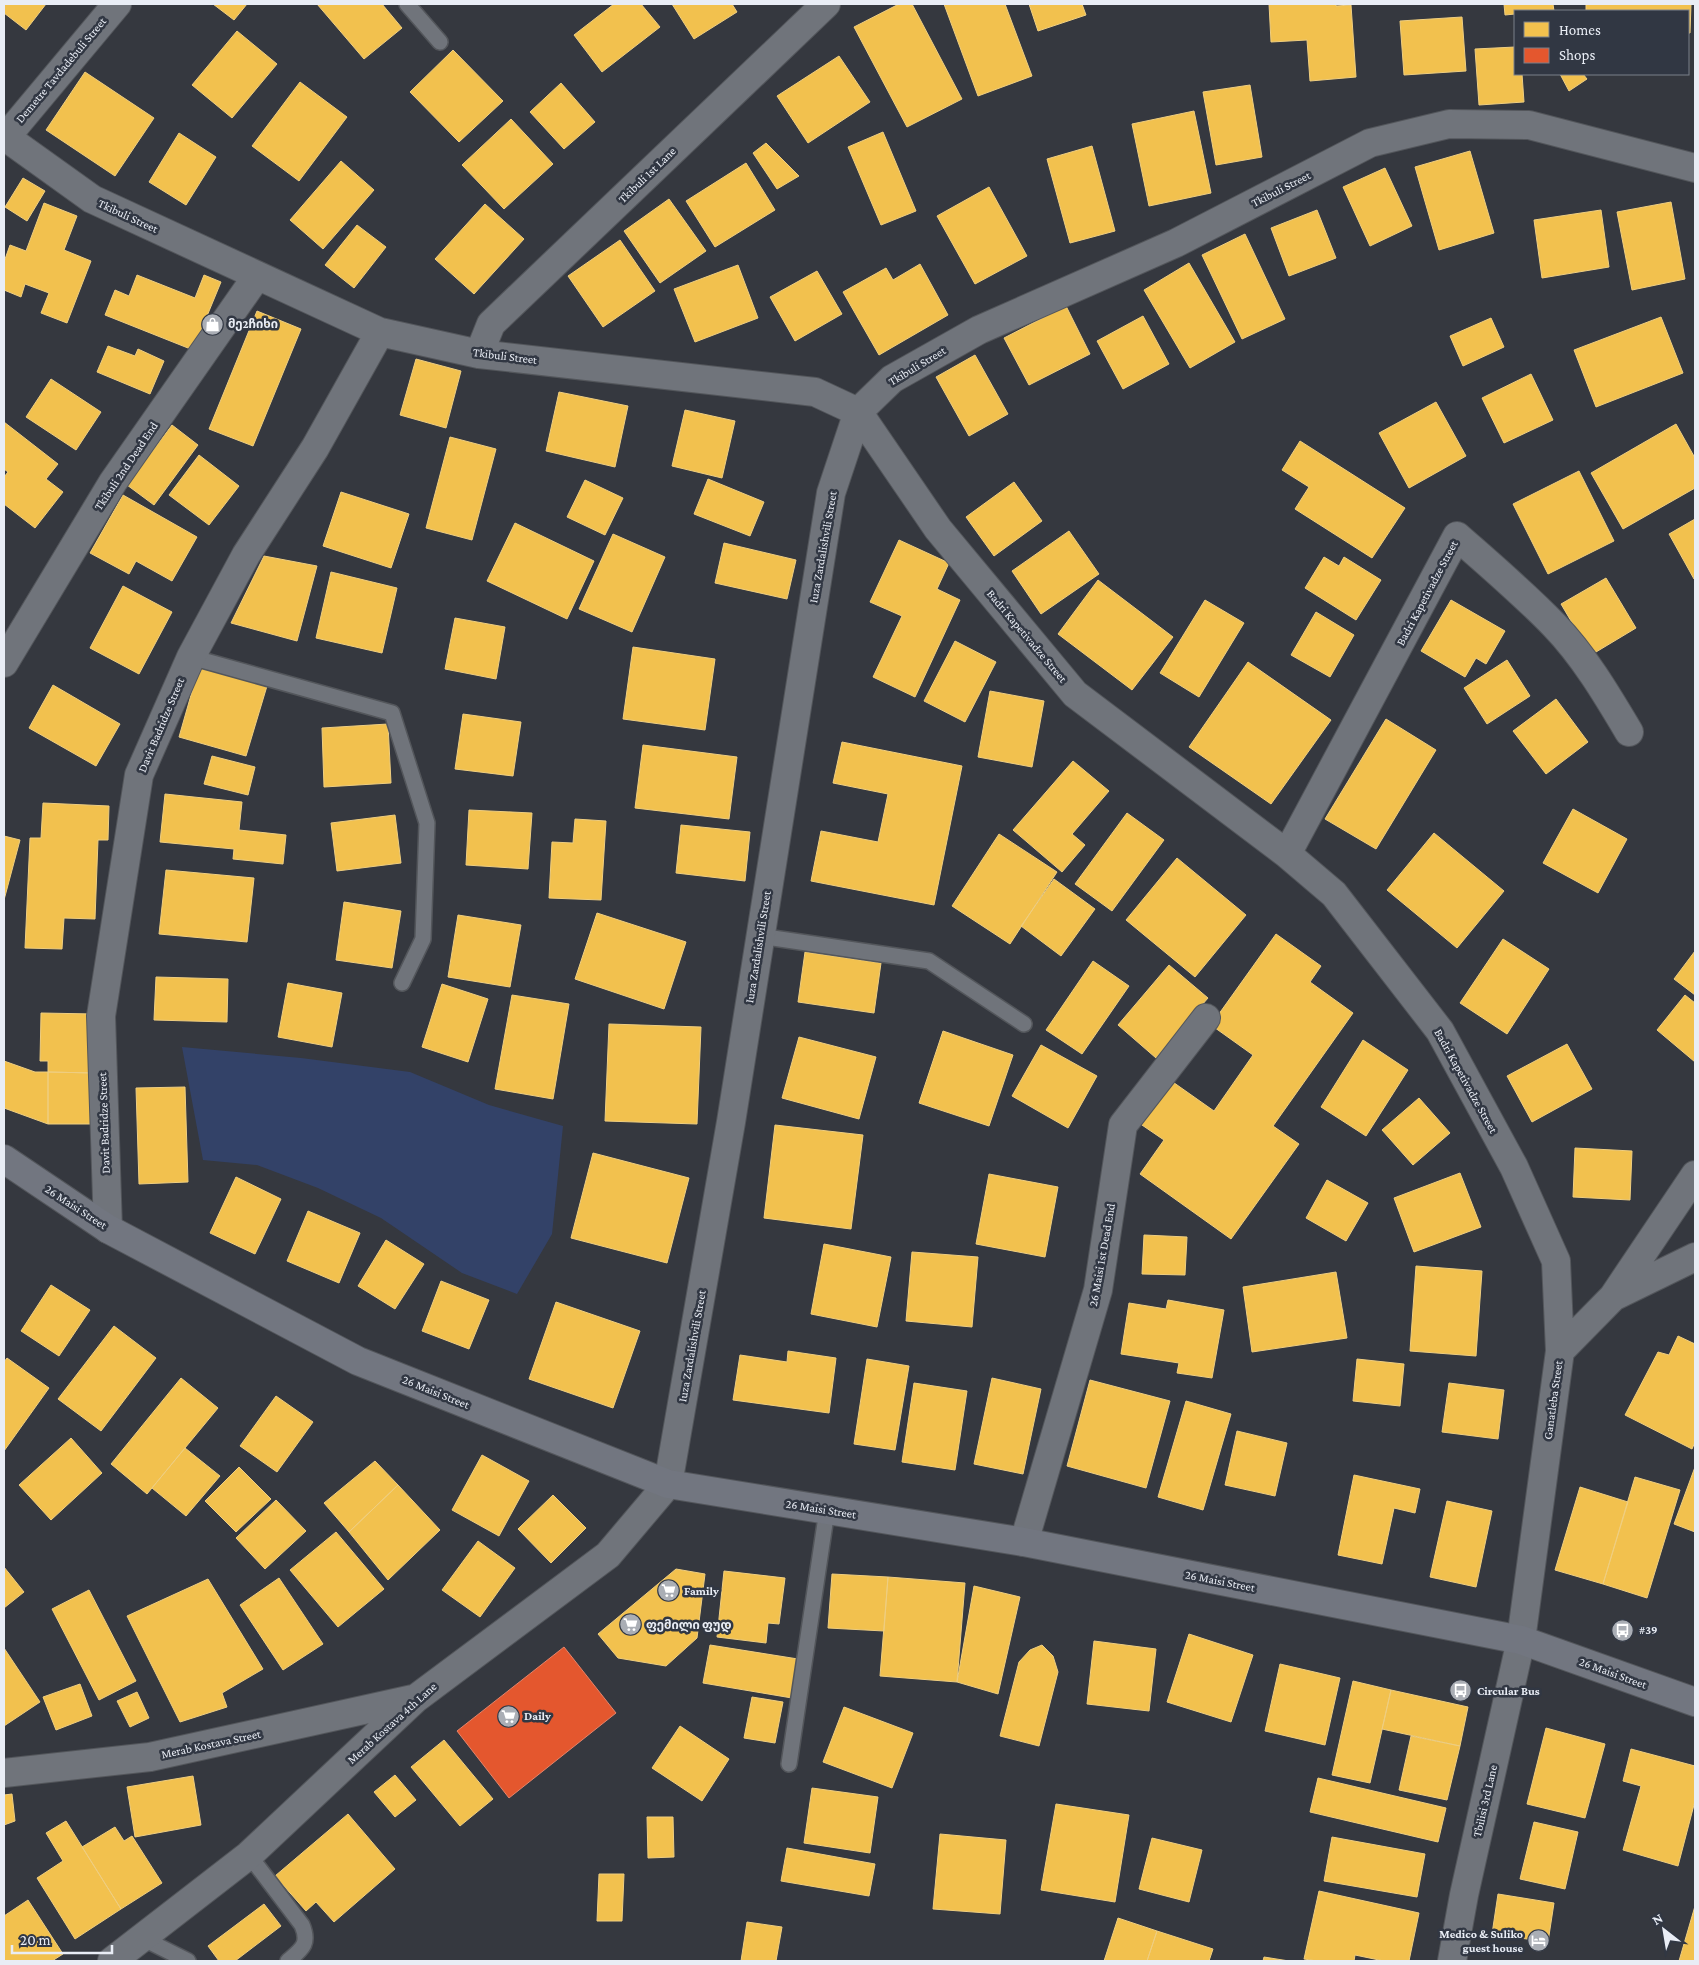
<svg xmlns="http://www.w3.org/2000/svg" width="1699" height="1965" viewBox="0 0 1699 1965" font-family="'Crimson Pro','Noto Sans Georgian',serif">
  <rect width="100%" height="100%" fill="#35383f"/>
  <!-- green -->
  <path fill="#334268" d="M182,1047l119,11 109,14 79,33 74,21 -11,108 -35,60 -55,-21 -81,-55 -63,-30 -61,-23 -54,-5z"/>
  <!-- homes -->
  <path fill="#f2c14e" stroke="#efce80" d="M4,4h42l-20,26 -22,-17z
    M213,4h34l-13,16z
    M317,4h65l20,24 -38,31z
    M614,4h27l19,23 -58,45 -28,-37z
    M672,4h60l5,8 -43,27z
    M899,4h13l50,95 -55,28 -53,-100z
    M944,4h61l27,72 -54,20z
    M1029,4h53l4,11 -48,16z
    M1269,4h67v2l15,-1 5,72 -46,4 -3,-41 -36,2z
    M1504,4h49l1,7h-39v3l-10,1z
    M1586,4h105l-1,29h-2v-22h-102z
    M1462,17l4,54 -62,4 -4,-54z
    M237,31l40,33 -45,54 -40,-33z
    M1515,47v27h7l2,28 -45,3 -4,-56z
    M453,50l50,51 -44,41 -49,-50z
    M839,56l31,46 -62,41 -31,-47z
    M85,72l69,46 -39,58 -69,-46z
    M1560,74h23l4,5 -18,12z
    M300,82l47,35 -48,64 -47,-35z
    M561,83l34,39 -31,27 -34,-37z
    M1250,85l12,72 -46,8 -13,-73z
    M1194,111l17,82 -62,13 -17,-82z
    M511,119l42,45 -49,45 -42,-44z
    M883,132l33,79 -35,14 -33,-78z
    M179,133l37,24 -30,48 -37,-23z
    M766,143l33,33 -22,13 -24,-36z
    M1092,146l23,85 -45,12 -23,-84z
    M1470,151l24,82 -55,17 -24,-83z
    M341,161l33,29 -51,59 -33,-29z
    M746,163l29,47 -60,37 -29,-46z
    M1385,168l27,58 -42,20 -27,-59z
    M23,178l22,13 -18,30 -22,-14z
    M989,187l38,69 -52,28 -38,-68z
    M669,199l37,52 -46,32 -36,-52z
    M1671,202l14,77 -53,11 -15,-78z
    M44,203l33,13 -13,34 27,11 -24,62 -26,-10 8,-20 -24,-9 -4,13 -17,-7v-28l6,-17 16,6z
    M485,204l39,35 -50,55 -39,-35z
    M1317,210l19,48 -47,18 -18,-48z
    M1601,210l8,57 -67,11 -8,-58z
    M357,225l29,22 -32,41 -29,-23z
    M1245,234l40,85 -43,20 -40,-84z
    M620,240l35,51 -52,36 -35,-51z
    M1189,263l46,79 -45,26 -46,-78z
    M920,264l28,51 -69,40 -36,-63 43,-24 7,12z
    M738,265l20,53 -63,24 -21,-53z
    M817,271l25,43 -47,27 -25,-44z
    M137,275l58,23 9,-23 17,7 -28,68 -88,-35 10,-25 14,6z
    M1066,306l24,48 -61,31 -25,-47z
    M257,311l44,18 -48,117 -44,-17z
    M1143,316l26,48 -46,25 -26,-48z
    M1661,317l22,56 -87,34 -22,-57z
    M1491,318l13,29 -41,19 -13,-30z
    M108,346l27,10 3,-7 26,12 -14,33 -53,-22z
    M975,355l33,59 -39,22 -33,-59z
    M416,359l45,12 -15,57 -46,-13z
    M1531,374l22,46 -49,23 -22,-45z
    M51,379l50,33 -25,38 -50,-33z
    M559,392l69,14 -13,61 -69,-16z
    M1436,402l30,54 -57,32 -30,-55z
    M685,410l50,11 -13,57 -50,-12z
    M4,422l54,42 -12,15 17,13 -28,36 -31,-24v-27l4,-5 -4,-3z
    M1676,424l19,34v30l-72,41 -32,-56z
    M172,425l26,20 -44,60 -27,-20z
    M450,437l46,12 -24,91 -46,-12z
    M1300,441l105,67 -33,50 -77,-49 14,-22 -27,-17z
    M199,455l40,31 -30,39 -40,-30z
    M1579,471l35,70 -66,33 -35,-70z
    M708,479l56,23 -14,34 -56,-22z
    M585,480l38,18 -18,37 -38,-18z
    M1014,482l28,39 -48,35 -28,-39z
    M341,492l68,22 -18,54 -68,-22z
    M123,495l74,42 -25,44 -36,-20 -7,13 -39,-21z
    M1695,519v59l-1,1 -25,-45z
    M515,523l79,38 -27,58 -80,-38z
    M1069,531l30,43 -58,40 -29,-43z
    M613,534l52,23 -33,75 -53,-23z
    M899,540l50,23 -12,26 23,11 -45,97 -42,-20 29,-61 -32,-14z
    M724,543l72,17 -9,39 -72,-16z
    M264,556l53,10 -20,75 -66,-18z
    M1324,557l15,9 5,-9 37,23 -25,40 -51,-32z
    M331,572l66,16 -15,65 -66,-15z
    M1606,578l30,50 -45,27 -30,-51z
    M1098,580l75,57 -41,53 -74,-56z
    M123,586l49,26 -33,62 -49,-26z
    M1205,600l39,23 -45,74 -39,-24z
    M1451,600l54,31 -19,33 -10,-6 -11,19 -44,-26z
    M1316,612l38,23 -24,42 -39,-22z
    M455,618l50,9 -9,52 -51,-10z
    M955,641l41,21 -31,60 -41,-21z
    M633,647l82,12 -10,71 -82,-11z
    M1507,660l23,36 -43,28 -23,-36z
    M1248,662l83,58 -60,84 -82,-57z
    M199,667l68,19 -21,70 -67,-19z
    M53,685l67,39 -24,42 -67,-38z
    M990,691l54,10 -12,66 -54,-10z
    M1556,699l32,43 -42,32 -33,-43z
    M463,714l58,8 -8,54 -58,-7z
    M1386,719l50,31 -60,99 -51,-30z
    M388,724l3,59 -67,4 -2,-59z
    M842,742l120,24 -28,139 -123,-24 10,-50 57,11 10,-48 -55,-11z
    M643,745l94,12 -8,62 -94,-11z
    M212,756l43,11 -7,28 -44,-11z
    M1073,761l36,30 -37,43 13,11 -23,27 -49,-42z
    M165,794l77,8 -3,28 47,5 -3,29 -50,-5 1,-10 -74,-7z
    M43,803l66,3 -1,34h-10l-3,79 -31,-1 -2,31 -37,-1 5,-110h11z
    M1573,809l54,30 -29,54 -55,-30z
    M469,810l63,3 -4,56 -62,-4z
    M1127,813l37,27 -52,71 -37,-27z
    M395,815l6,48 -64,8 -6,-48z
    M575,819l31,2 -5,79 -52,-2 3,-56 21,1z
    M681,825l69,7 -5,49 -69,-8z
    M1434,833l70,58 -47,57 -70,-58z
    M999,834l58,38 -47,72 -58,-38z
    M4,836l16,4 -16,60z
    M1177,858l69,57 -51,62 -69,-57z
    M166,870l88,8 -7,64 -88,-8z
    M1054,879l41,30 -34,47 -40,-30z
    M344,902l57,9 -9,57 -56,-8z
    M597,913l89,29 -22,67 -89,-30z
    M458,915l63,10 -11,62 -62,-10z
    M1276,934l45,32 -11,16 43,31 -80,113 26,18 -68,95 -91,-65 24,-34 -25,-17 31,-43 44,31 39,-56 -42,-30z
    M1503,939l46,30 -42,65 -47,-31z
    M1695,951v44l-21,-16z
    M805,952l76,11 -7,50 -76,-11z
    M1093,961l36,25 -47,68 -36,-24z
    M1169,965l39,33 -52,60 -38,-33z
    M156,977l72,2 -1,43 -73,-2z
    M288,983l54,10 -10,54 -54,-10z
    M442,984l46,15 -20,63 -46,-15z
    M512,995l57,9 -16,95 -58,-10z
    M1685,995l10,8v59l-38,-32z
    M41,1013l53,1v59l-46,-1v-11h-8z
    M609,1024l92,3 -4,97 -92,-3z
    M943,1031l70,24 -24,71 -70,-23z
    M799,1037l77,20 -17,62 -77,-21z
    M1363,1040l45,30 -42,66 -45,-29z
    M1567,1044l25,45 -60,33 -25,-46z
    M1041,1045l56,31 -29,52 -56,-32z
    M4,1061l31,11h13v52l-44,-16z
    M48,1072l46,1 -1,51h-45z
    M185,1087l3,95 -49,2 -3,-96z
    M1419,1098l31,35 -37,32 -31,-35z
    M775,1125l88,10 -12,94 -87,-11z
    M1575,1148l57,3 -2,49 -57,-3z
    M593,1153l96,25 -22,85 -96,-25z
    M1460,1173l21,54 -67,25 -20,-54z
    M989,1174l69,13 -13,70 -69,-13z
    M236,1177l45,22 -26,55 -45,-21z
    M1327,1180l41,23 -22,38 -40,-23z
    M308,1211l52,22 -21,50 -52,-22z
    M1144,1235l43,2 -2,38 -43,-1z
    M386,1240l38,24 -29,45 -37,-23z
    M824,1244l67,13 -14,70 -66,-13z
    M912,1252l66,5 -6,70 -66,-6z
    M1416,1266l66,5 -6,85 -66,-5z
    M1336,1272l11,66 -95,14 -9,-65z
    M441,1281l48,19 -20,49 -47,-18z
    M51,1285l39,25 -31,46 -38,-25z
    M1168,1300l56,10 -12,68 -35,-5 2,-10 -58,-9 8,-51 37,6z
    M556,1302l84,29 -27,77 -84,-29z
    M114,1326l42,32 -55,73 -43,-32z
    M1678,1336l17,8v98l-3,7 -67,-34 33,-63 11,3z
    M788,1351l48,7 -7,55 -96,-13 7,-45 47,7z
    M7,1358l42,30 -45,63v-89z
    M867,1359l42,7 -14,84 -41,-6z
    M1357,1359l47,5 -4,42 -47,-5z
    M181,1378l37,30 -71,86 -36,-30z
    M992,1378l49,11 -18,85 -49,-10z
    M1090,1380l80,21 -24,87 -79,-22z
    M914,1383l53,8 -12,79 -53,-8z
    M1449,1383l55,7 -6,49 -56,-7z
    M276,1396l37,26 -36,50 -37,-26z
    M1186,1401l45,13 -28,96 -45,-13z
    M1237,1431l50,12 -12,53 -50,-11z
    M71,1438l31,35 -51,47 -32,-35z
    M185,1448l35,28 -34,40 -34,-28z
    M482,1455l47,26 -30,55 -47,-26z
    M375,1461l23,24 -49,47 -25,-29z
    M239,1467l32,32 -35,33 -31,-31z
    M1695,1467v65l-21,-8z
    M1354,1475l66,14 -5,24 -21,-5 -12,56 -44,-9z
    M1635,1477l45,13 -33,108 -44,-14z
    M398,1485l42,45 -52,50 -39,-48z
    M1580,1487l48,15 -25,82 -48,-14z
    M553,1495l33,33 -35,35 -33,-34z
    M276,1500l30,31 -41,38 -29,-31z
    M1447,1501l45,10 -16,76 -46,-10z
    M336,1532l48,57 -46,38 -48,-57z
    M478,1541l37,27 -35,49 -38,-27z
    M4,1567l20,25 -20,16z
    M676,1569l29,5 -8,64 -31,28 -48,-8 -20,-24z
    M724,1571l61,7 -6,46 -11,-1 -2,20 -49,-6z
    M832,1574l56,3 -4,54 -56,-3z
    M888,1577l77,6 -8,99 -77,-6z
    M279,1578l44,66 -40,26 -43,-65z
    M208,1579l55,90 -41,24 5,14 -47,15 -53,-106z
    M974,1586l46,11 -22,97 -41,-12z
    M89,1590l47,91 -37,19 -47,-91z
    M1189,1634l64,21 -22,67 -64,-20z
    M1094,1641l62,8 -7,62 -62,-7z
    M710,1645l88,14 -6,39 -89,-15z
    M1042,1645l11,11 5,16 -19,74 -39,-10 19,-74 11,-12z
    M4,1648l36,54 -36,24z
    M1280,1664l60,14 -15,67 -60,-14z
    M1353,1681l38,9 -21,93 -38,-8z
    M80,1684l12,32 -36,14 -13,-33z
    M1391,1690l77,17 -8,39 -78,-17z
    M137,1692l12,26 -19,9 -13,-26z
    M752,1697l31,5 -8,41 -31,-5z
    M844,1707l69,26 -21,55 -69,-26z
    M680,1726l49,33 -27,42 -50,-33z
    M1546,1728l59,16 -20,74 -58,-14z
    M1411,1736l49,10 -13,54 -48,-10z
    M444,1740l49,59 -33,27 -49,-59z
    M1631,1749l64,17v35l-17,65 -55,-16 18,-64 -18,-5z
    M395,1775l21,25 -21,17 -21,-25z
    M193,1776l8,49 -66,12 -8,-50z
    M1318,1778l128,30 -8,34 -128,-30z
    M812,1788l66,9 -8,56 -66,-10z
    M12,1794l3,27 -11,4v-30z
    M1056,1804l73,11 -14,87 -74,-12z
    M348,1814l47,55 -61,53 -18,-20 -10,9 -31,-35z
    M647,1817h26l1,40 -26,1z
    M66,1821l55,88 -46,30 -38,-61 26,-17 -17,-28z
    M1534,1822l44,10 -13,57 -45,-10z
    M115,1827l9,14 8,-5 30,47 -41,26 -39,-62z
    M940,1834l66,6 -6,74 -67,-5z
    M1332,1837l93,17 -8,43 -93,-16z
    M1152,1838l50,12 -13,52 -50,-13z
    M787,1848l88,16 -6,32 -88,-15z
    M599,1874h25l-2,47h-25z
    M1319,1891l100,22 -10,48h-25l-29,-6 -1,6h-37l-13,-2z
    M1498,1894l56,9 -6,39 -56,-8z
    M28,1900l35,54 -11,7h-48v-45z
    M264,1904l17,22 -46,35h-16l-11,-15z
    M1695,1906v55h-16z
    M1118,1918l39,13 -10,30h-43z
    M747,1922l35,5 -6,34h-35z
    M1157,1931l56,18 -4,12h-62z
    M1264,1957l25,4h-26z"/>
  <!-- shops -->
  <path fill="#e4572e" stroke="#e6846a" d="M564,1647l52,66 -107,85 -52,-67z"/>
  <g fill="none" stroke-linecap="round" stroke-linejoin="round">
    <defs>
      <path id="service" d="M407,4l33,38
        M191,657l201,56 35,110 -4,116 -21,44
        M760,936l169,25 95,63
        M789,1764l38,-254
        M249,1855l53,70c8,19 0,24 -14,36
        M142,1938l46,23"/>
      <path id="minor" d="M4,136l88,63 288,133 99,22 336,38 43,20
        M6,137l111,-133
        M479,354l12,-30 335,-320
        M858,412l80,117 137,165 212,160 47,40 106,137 74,136 42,94 4,90
        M4,663l109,-181 144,-206
        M1287,854l170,-318c33,29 66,57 97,89 30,31 53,70 75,107
        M108,1229l-7,-213 38,-241 52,-118 55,-102 69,-107 65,-116
        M1615,1296l80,-39
        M668,1484l63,-362 100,-629 27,-81 34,-33 87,-49 197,-87 194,-100 79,-19 80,1 166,43
        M1024,1542l74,-252 25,-165 83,-107
        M1452,1961l12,-66 57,-255 39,-289 53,-54 82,-122"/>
      <path id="tertiary" d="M4,1773l146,-16 263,-58
        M112,1961l137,-106 166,-156 193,-144 60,-71"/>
      <path id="secondary" d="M4,1159l104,70 250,132 310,123 356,58 497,98 174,62"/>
    </defs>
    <!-- service casing -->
    <use href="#service" stroke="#53565b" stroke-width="18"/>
    <!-- minor casing -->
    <use href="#minor" stroke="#53565b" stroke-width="30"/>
    <!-- tertiary casing -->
    <use href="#tertiary" stroke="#53565b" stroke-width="30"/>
    <!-- secondary casing -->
    <use href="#secondary" stroke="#53565b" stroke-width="30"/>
    <!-- service -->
    <use href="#service" stroke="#70747b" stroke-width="15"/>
    <!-- minor -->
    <use href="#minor" stroke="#70747b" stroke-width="28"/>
    <!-- tertiary -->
    <use href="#tertiary" stroke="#70747b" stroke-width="28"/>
    <!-- secondary -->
    <use href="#secondary" stroke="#727680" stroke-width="28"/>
  </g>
  <!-- icons -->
  <defs>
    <symbol id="shop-disc" viewBox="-11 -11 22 22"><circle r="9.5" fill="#aaaeb5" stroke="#313743"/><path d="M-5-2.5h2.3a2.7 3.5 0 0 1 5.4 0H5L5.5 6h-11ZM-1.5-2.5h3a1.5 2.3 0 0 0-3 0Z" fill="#fff"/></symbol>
    <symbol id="supermarket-disc" viewBox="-11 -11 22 22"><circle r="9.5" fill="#aaaeb5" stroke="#313743"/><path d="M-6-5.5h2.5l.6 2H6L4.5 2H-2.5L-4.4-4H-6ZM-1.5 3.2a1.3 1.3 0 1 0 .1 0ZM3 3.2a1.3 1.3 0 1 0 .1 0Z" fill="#fff"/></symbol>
    <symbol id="bus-disc" viewBox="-11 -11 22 22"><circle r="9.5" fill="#aaaeb5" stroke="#313743"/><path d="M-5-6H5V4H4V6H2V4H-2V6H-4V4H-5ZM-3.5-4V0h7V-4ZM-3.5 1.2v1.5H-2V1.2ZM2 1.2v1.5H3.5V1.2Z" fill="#fff"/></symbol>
    <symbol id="hotel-disc" viewBox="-11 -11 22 22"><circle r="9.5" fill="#aaaeb5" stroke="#313743"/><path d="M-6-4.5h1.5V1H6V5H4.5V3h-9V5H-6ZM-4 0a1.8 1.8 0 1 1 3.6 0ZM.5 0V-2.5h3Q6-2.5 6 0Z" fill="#fff"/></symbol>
  </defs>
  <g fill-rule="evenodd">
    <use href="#shop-disc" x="200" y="312" width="25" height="25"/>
    <use href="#supermarket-disc" x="656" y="1578" width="25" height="25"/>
    <use href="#supermarket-disc" x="618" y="1612" width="25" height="25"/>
    <use href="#bus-disc" x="1610" y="1618" width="25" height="25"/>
    <use href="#bus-disc" x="1448" y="1678" width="25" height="25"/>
    <use href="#supermarket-disc" x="496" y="1704" width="25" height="25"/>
    <use href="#hotel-disc" x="1526" y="1928" width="25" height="25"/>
  </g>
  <g text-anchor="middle" stroke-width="5" stroke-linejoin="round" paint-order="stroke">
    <!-- street labels -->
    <g font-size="12" fill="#e9edf5" stroke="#313743">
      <text transform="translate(61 70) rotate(-50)" y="4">Demetre Tavdadebuli Street</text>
      <text transform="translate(647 175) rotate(-44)" y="4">Tkibuli 1st Lane</text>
      <text transform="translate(1281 189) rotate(-27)" y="4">Tkibuli Street</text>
      <text transform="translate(128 216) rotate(25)" y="4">Tkibuli Street</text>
      <text transform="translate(505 356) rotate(7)" y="4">Tkibuli Street</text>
      <text transform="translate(917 366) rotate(-31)" y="4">Tkibuli Street</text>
      <text transform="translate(126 466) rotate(-56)" y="4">Tkibuli 2nd Dead End</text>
      <text transform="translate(823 547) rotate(-80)" y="4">Iuza Zardalishvili Street</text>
      <text transform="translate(1427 593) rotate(-62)" y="4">Badri Kapetivadze Street</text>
      <text transform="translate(1027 636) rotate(50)" y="4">Badri Kapetivadze Street</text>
      <text transform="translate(161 725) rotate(-67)" y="4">Davit Badridze Street</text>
      <text transform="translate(758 947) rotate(-81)" y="4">Iuza Zardalishvili Street</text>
      <text transform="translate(1466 1081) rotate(61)" y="4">Badri Kapetivadze Street</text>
      <text transform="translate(104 1123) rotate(-92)" y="4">Davit Badridze Street</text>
      <text transform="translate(76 1207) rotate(33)" y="4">26 Maisi Street</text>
      <text transform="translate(1102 1255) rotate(-80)" y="4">26 Maisi 1st Dead End</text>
      <text transform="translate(692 1346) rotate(-80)" y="4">Iuza Zardalishvili Street</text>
      <text transform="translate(436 1392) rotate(22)" y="4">26 Maisi Street</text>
      <text transform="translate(1553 1400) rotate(-82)" y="4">Ganatleba Street</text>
      <text transform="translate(821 1509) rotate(9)" y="4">26 Maisi Street</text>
      <text transform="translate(1220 1581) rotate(11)" y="4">26 Maisi Street</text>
      <text transform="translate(1613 1673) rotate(20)" y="4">26 Maisi Street</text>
      <text transform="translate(392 1723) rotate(-42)" y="4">Merab Kostava 4th Lane</text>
      <text transform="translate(211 1744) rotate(-12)" y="4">Merab Kostava Street</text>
      <text transform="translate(1485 1801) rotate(-77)" y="4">Tbilisi 3rd Lane</text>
    </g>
    <!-- poi labels -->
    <g font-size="12" font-weight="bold" fill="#e9edf5" stroke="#313743" text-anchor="start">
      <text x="228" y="328">მე2ჩიხი</text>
      <text x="684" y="1595">Family</text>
      <text x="646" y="1629">ფემილი ფუდ</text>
      <text x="1639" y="1634">#39</text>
      <text x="1477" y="1695">Circular Bus</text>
      <text x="524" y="1720">Daily</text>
      <text x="1523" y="1938" text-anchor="end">Medico &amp; Suliko<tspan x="1523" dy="14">guest house</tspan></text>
    </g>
  </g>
  <!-- border -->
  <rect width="1699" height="1965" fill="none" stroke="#e9edf5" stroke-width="10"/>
  <!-- legend -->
  <rect x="1514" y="10" width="175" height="65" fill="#313743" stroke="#7b808a"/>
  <rect x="1524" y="22" width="25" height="15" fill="#f2c14e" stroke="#7b808a"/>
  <text x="1559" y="35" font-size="15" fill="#e9edf5">Homes</text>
  <rect x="1524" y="48" width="25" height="15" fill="#e4572e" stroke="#7b808a"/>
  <text x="1559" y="60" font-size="15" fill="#e9edf5">Shops</text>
  <!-- north arrow -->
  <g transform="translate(1664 1930) rotate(329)" stroke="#313743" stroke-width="4" paint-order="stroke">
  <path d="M0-4L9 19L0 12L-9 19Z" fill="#e9edf5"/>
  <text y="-8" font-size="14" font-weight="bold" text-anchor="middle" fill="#e9edf5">N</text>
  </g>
  <!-- scale -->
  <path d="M12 1945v8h100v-8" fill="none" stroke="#e9edf5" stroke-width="2.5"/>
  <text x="20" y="1945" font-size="15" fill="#e9edf5" stroke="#313743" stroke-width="4" paint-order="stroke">20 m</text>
</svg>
